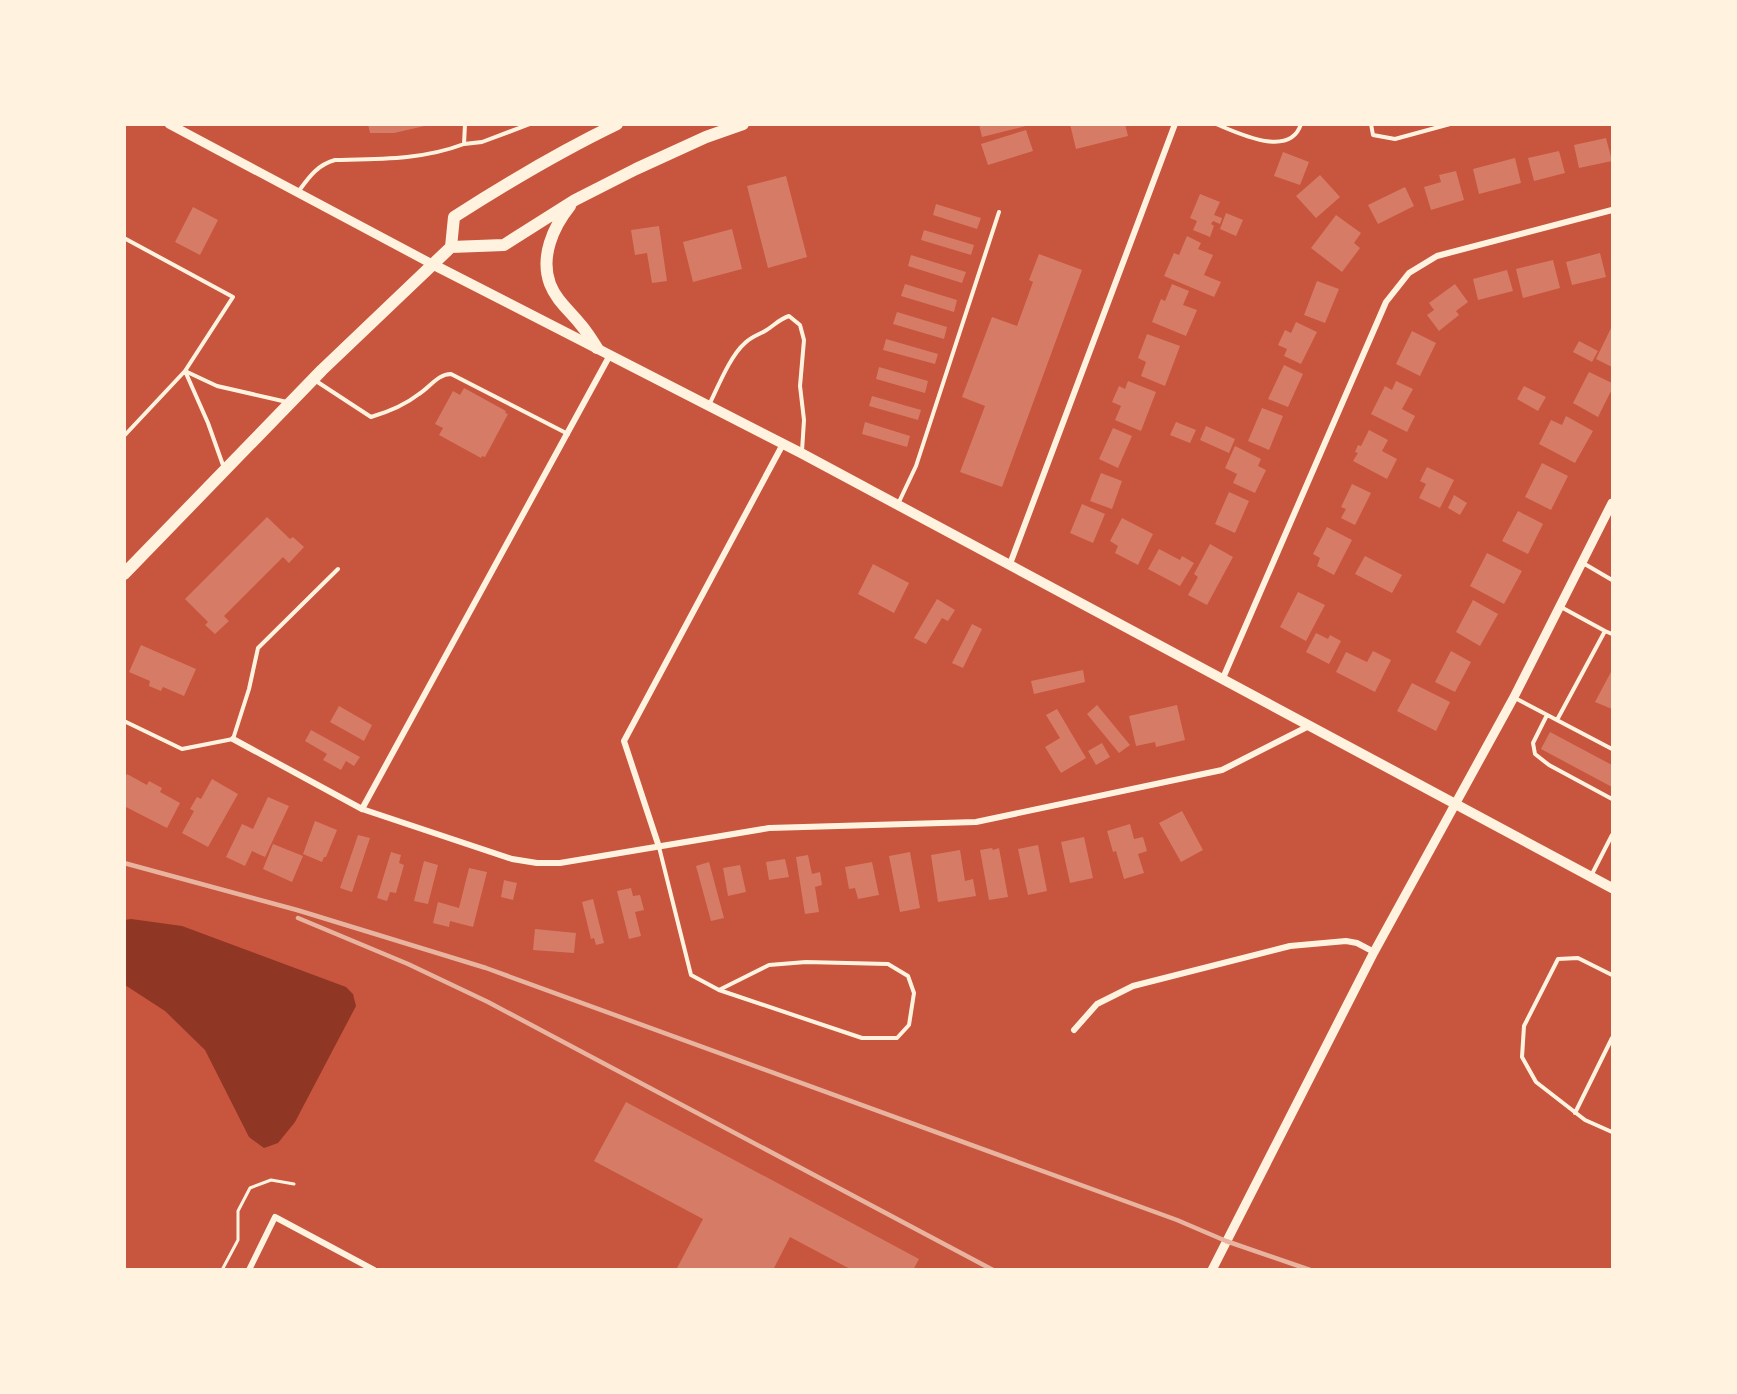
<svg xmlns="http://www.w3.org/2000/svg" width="1737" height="1394" viewBox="0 0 1737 1394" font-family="'DejaVu Sans',sans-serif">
  <rect width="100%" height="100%" fill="#c8553d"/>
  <!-- water -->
  <path fill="#8f3625" d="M131,919l51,7 164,61 7,7 3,12 -61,116 -17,21 -14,5 -15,-11 -44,-87 -40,-39 -40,-26v-65z"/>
  <!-- building -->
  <path fill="#d67c66" d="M368,124h61v1l-35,8h-24z
    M979,124h51v1l-48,12z
    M1070,124h55l3,12 -52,13z
    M1026,130l7,21 -45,14 -7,-21z
    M1606,138l6,23 -33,7 -5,-23z
    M1559,151l6,22 -31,8 -6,-23z
    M1283,152l26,10 -9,23 -26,-9z
    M1515,158l6,25 -42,11 -6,-25z
    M1456,171l8,29 -33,10 -7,-23 17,-5 -2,-7z
    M1320,175l20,22 -24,21 -20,-22z
    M786,176l21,81 -39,11 -21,-82z
    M1405,187l9,19 -36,18 -10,-19z
    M1200,194l20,8 -6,13 8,3 -2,6 -7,-3 -2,3 3,2 -4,11 -17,-7 4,-9 -7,-3z
    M936,204l45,14 -4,11 -44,-14z
    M193,207l25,13 -18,35 -25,-13z
    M1226,213l17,7 -7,16 -16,-7z
    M1336,215l25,18 -7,10 6,5 -18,24 -31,-24z
    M659,226l8,55 -15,2 -5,-30 -12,2 -4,-25z
    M732,229l10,40 -49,13 -10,-40z
    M924,230l50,15 -3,10 -50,-15z
    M1187,236l14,7 -3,6 15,6 -9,20 17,7 -7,15 -50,-21 10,-23 5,2z
    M1600,253l6,24 -34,8 -6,-23z
    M1039,254l43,16 -80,217 -42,-15 25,-66 -23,-9 30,-80 25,9 16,-44 -4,-2z
    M911,255l55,17 -4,11 -54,-17z
    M1553,260l7,28 -37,10 -7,-29z
    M1507,270l6,21 -35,9 -5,-21z
    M1317,281l22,8 -14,34 -21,-8z
    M905,284l52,16 -3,12 -53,-16z
    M1172,284l17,7 -6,14 14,5 -11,26 -34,-14 9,-23 4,2z
    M1455,284l13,18 -12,9 3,4 -20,16 -12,-16 7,-5 -5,-7z
    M897,312l50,15 -3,12 -51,-15z
    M1296,322l21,10 -16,32 -17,-8 3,-7 -9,-4 7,-15 6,3z
    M1612,326v41l-16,-8z
    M1412,331l24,12 -16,33 -24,-12z
    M1147,334l33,12 -15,40 -24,-10 5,-14 -8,-4z
    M886,339l52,15 -3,10 -52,-14z
    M1579,341l19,10 -6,11 -19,-10z
    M1284,365l19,9 -15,33 -20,-8z
    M879,367l49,14 -3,12 -49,-14z
    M1589,372l23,11v6l-14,28 -25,-14z
    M1128,381l28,11 -15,39 -26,-11 6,-14 -9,-4 7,-16 6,3z
    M1396,381l17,8 -11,20 13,7 -8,16 -36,-18 14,-28 7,4z
    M1524,386l22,11 -8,14 -21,-12z
    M464,388l42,23 -1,2 3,1 -23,43 -3,-1 -1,2 -42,-23 4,-7 -8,-4 18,-33 7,4z
    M872,396l49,14 -3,10 -49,-14z
    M1262,408l21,8 -14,34 -21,-9z
    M1566,416l27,15 -18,32 -36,-19 12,-24 11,5z
    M865,422l45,14 -3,11 -45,-13z
    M1176,422l20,8 -6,13 -20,-8z
    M1206,426l29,13 -6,14 -29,-13z
    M1113,428l19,8 -14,32 -19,-9z
    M1369,430l19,10 -6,11 15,8 -10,20 -34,-18 5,-8 -3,-1 3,-7 3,1z
    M1235,446l26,13 -3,7 8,4 -11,23 -22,-10 4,-9 -12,-6z
    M1542,463l26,13 -17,34 -26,-13z
    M1427,467l27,13 -14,28 -21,-10 7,-14 -6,-3z
    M1101,473l21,8 -10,28 -22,-8z
    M1352,484l19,9 -16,32 -14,-7 5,-9 -5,-2z
    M1229,492l20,9 -14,32 -20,-9z
    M1454,495l13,8 -7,12 -12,-7z
    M1082,504l23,10 -12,29 -23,-10z
    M1518,511l25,13 -15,30 -26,-13z
    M267,517l23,22 3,-2 11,10 -15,16 -6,-6 -59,59 5,5 -14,13 -10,-9 3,-3 -23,-23z
    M1122,518l31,16 -15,31 -23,-12 3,-7 -8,-5z
    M1327,527l25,13 -18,35 -17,-9 3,-8 -7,-4z
    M1210,544l23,13 -26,48 -19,-10 10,-18 -4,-3z
    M1159,549l21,11 2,-4 12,7 -14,23 -32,-17z
    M1487,553l35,18 -18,33 -34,-18z
    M1365,556l37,19 -10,18 -37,-19z
    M873,564l36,19 -15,30 -36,-19z
    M1298,592l27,13 -19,36 -26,-14z
    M937,599l18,11 -7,11 -6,-3 -16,26 -12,-6z
    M1473,600l25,14 -18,32 -24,-14z
    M972,624l10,5 -19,39 -11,-5z
    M1316,633l12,6 2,-4 11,6 -12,23 -23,-12z
    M141,645l55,24 -12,27 -21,-9 -2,4 -12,-5 1,-5 -21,-9z
    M1373,651l18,9 -16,32 -39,-20 10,-20 21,10z
    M1451,651l20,11 -16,30 -20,-10z
    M1083,670l2,12 -51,12 -3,-13z
    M1612,670v39l-17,-7z
    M1412,683l38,19 -14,29 -39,-20z
    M1097,705l33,40 -11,8 -32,-39z
    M1177,705l8,35 -29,7 -1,-5 -19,4 -7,-30z
    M339,706l33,19 -8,16 -34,-19z
    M1057,709l29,49 -25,15 -16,-26 15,-9 -14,-23z
    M311,730l49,27 -6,9 -8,-5 -5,9 -18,-10 4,-6 -22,-13z
    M1550,732l62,33v22l-71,-38z
    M1102,743l8,14 -14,8 -8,-14z
    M127,774l20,11 2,-4 13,7 -2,4 20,11 -13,25 -43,-22v-28z
    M212,779l26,15 -30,53 -26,-14 12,-22 -4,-2 7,-12 4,2z
    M268,797l21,9 -24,51 -13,-6 -7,15 -19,-9 16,-33 11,5z
    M1182,811l21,39 -22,12 -22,-39z
    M315,821l22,9 -11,27h-2l-2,5 -19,-8z
    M1130,824l4,15 9,-2 4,14 -9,3 6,19 -20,6 -8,-28 -3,1 -6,-21z
    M358,835l12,3 -18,54 -12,-4z
    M1084,837l9,41 -23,5 -9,-41z
    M273,844l30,12 -11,26 -29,-13z
    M1038,845l9,46 -19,4 -10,-46z
    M992,848l1,2 6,-2 9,49 -19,3 -9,-50z
    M960,850l5,31 8,-2 3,17 -38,6 -7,-47z
    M391,852l10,3 -2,8 5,2 -8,28 -6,-1 -3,9 -10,-3z
    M910,852l10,56 -20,4 -11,-56z
    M808,855l4,19 8,-2 2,13 -7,2 4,25 -14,2 -9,-57z
    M785,859l4,18 -20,3 -3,-18z
    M424,861l14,4 -10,39 -14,-3z
    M709,862l15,56 -13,3 -15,-55z
    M872,862l7,33 -21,4 -3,-11 -6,1 -4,-22z
    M740,865l6,27 -18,4 -5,-28z
    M469,868l18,4 -14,55 -23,-6 -1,6 -16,-4 5,-21 21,6z
    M504,880l13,3 -4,17 -12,-3z
    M631,888l2,8 7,-1 4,15 -9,2 6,24 -12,3 -12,-48z
    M593,899l11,44 -8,2 -2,-7 -3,1 -9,-37z
    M535,929l41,4 -2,20 -41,-3z
    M626,1102l293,157 -6,11h-61l-62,-33 -17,33h-97l27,-51 -109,-58z"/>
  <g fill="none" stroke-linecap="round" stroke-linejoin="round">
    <!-- path -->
    <path stroke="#fff3e0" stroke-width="3" d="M222,1270l16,-30v-29l12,-23 21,-8 23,4"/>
    <!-- service -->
    <path stroke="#fff3e0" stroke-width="4" d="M1216,124c22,9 74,35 85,0
      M1371,124l2,11 22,4 55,-15
      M464,144l18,-2 48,-18
      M298,192c11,-15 19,-27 37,-32 44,-1 87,0 129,-16l1,-20
      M124,238l109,59 -48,74 -61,65
      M316,381l55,36c17,-5 34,-12 48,-23 11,-7 19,-20 32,-20l117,60
      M709,405c9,-18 21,-49 36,-62 6,-6 13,-8 20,-12 9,-5 14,-12 24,-15l11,9 4,15 -4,46 4,34 -2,31
      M224,468l-16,-45 -23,-52 32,15 70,16
      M898,504l18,-38 83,-254
      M1583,563l29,17
      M1605,631l7,3
      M1515,698l97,51
      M1547,715l-14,28 2,11 14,11 63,34
      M1557,720l48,-89 -44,-24
      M124,721l58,28 51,-10 16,-50 9,-41 80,-79
      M659,847l32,128 28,15 143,48h35l12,-13 5,-32 -6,-17 -20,-12 -82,-2 -37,3 -50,25
      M1591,876l21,-41
      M1612,975l-34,-17 -20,1 -34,67 -2,31 14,25 49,38 27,12
      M1575,1113l37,-75"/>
    <!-- minor -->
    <path stroke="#fff3e0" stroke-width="6" d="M1010,564l165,-440
      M1223,678l163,-376 23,-29 28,-17 175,-46
      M233,739l129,70 150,50 25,4h23l209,-35 207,-6 246,-52 87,-44
      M362,809l248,-454
      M659,847l-35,-106 159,-297
      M1074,1030l23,-26 36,-18 157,-40 56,-5 11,2 17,9
      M249,1270l26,-53 99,53"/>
    <!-- tertiary -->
    <path stroke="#fff3e0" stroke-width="9" d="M169,124l263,140
      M1212,1270l162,-318 140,-255 98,-194"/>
    <!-- secondary -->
    <path stroke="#fff3e0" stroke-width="10" d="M432,264l369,189 811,435"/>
    <!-- primary -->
    <path stroke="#fff3e0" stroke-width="12" d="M570,206c-17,21 -30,51 -20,78 6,16 20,27 31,41 6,7 11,15 16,23
      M451,247l53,-2 71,-45 61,-31 70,-32 37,-13
      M451,247l3,-30c53,-34 107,-66 163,-93
      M124,574l198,-204 129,-123"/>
    <!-- rail -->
    <path stroke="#e9b49f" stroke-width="4.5" d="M124,863l173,47 189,58 691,252 49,21 84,29
      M298,918l110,46 80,38 505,268"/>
  </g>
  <!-- border -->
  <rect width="1737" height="1394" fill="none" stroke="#fff3e0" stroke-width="252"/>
</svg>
